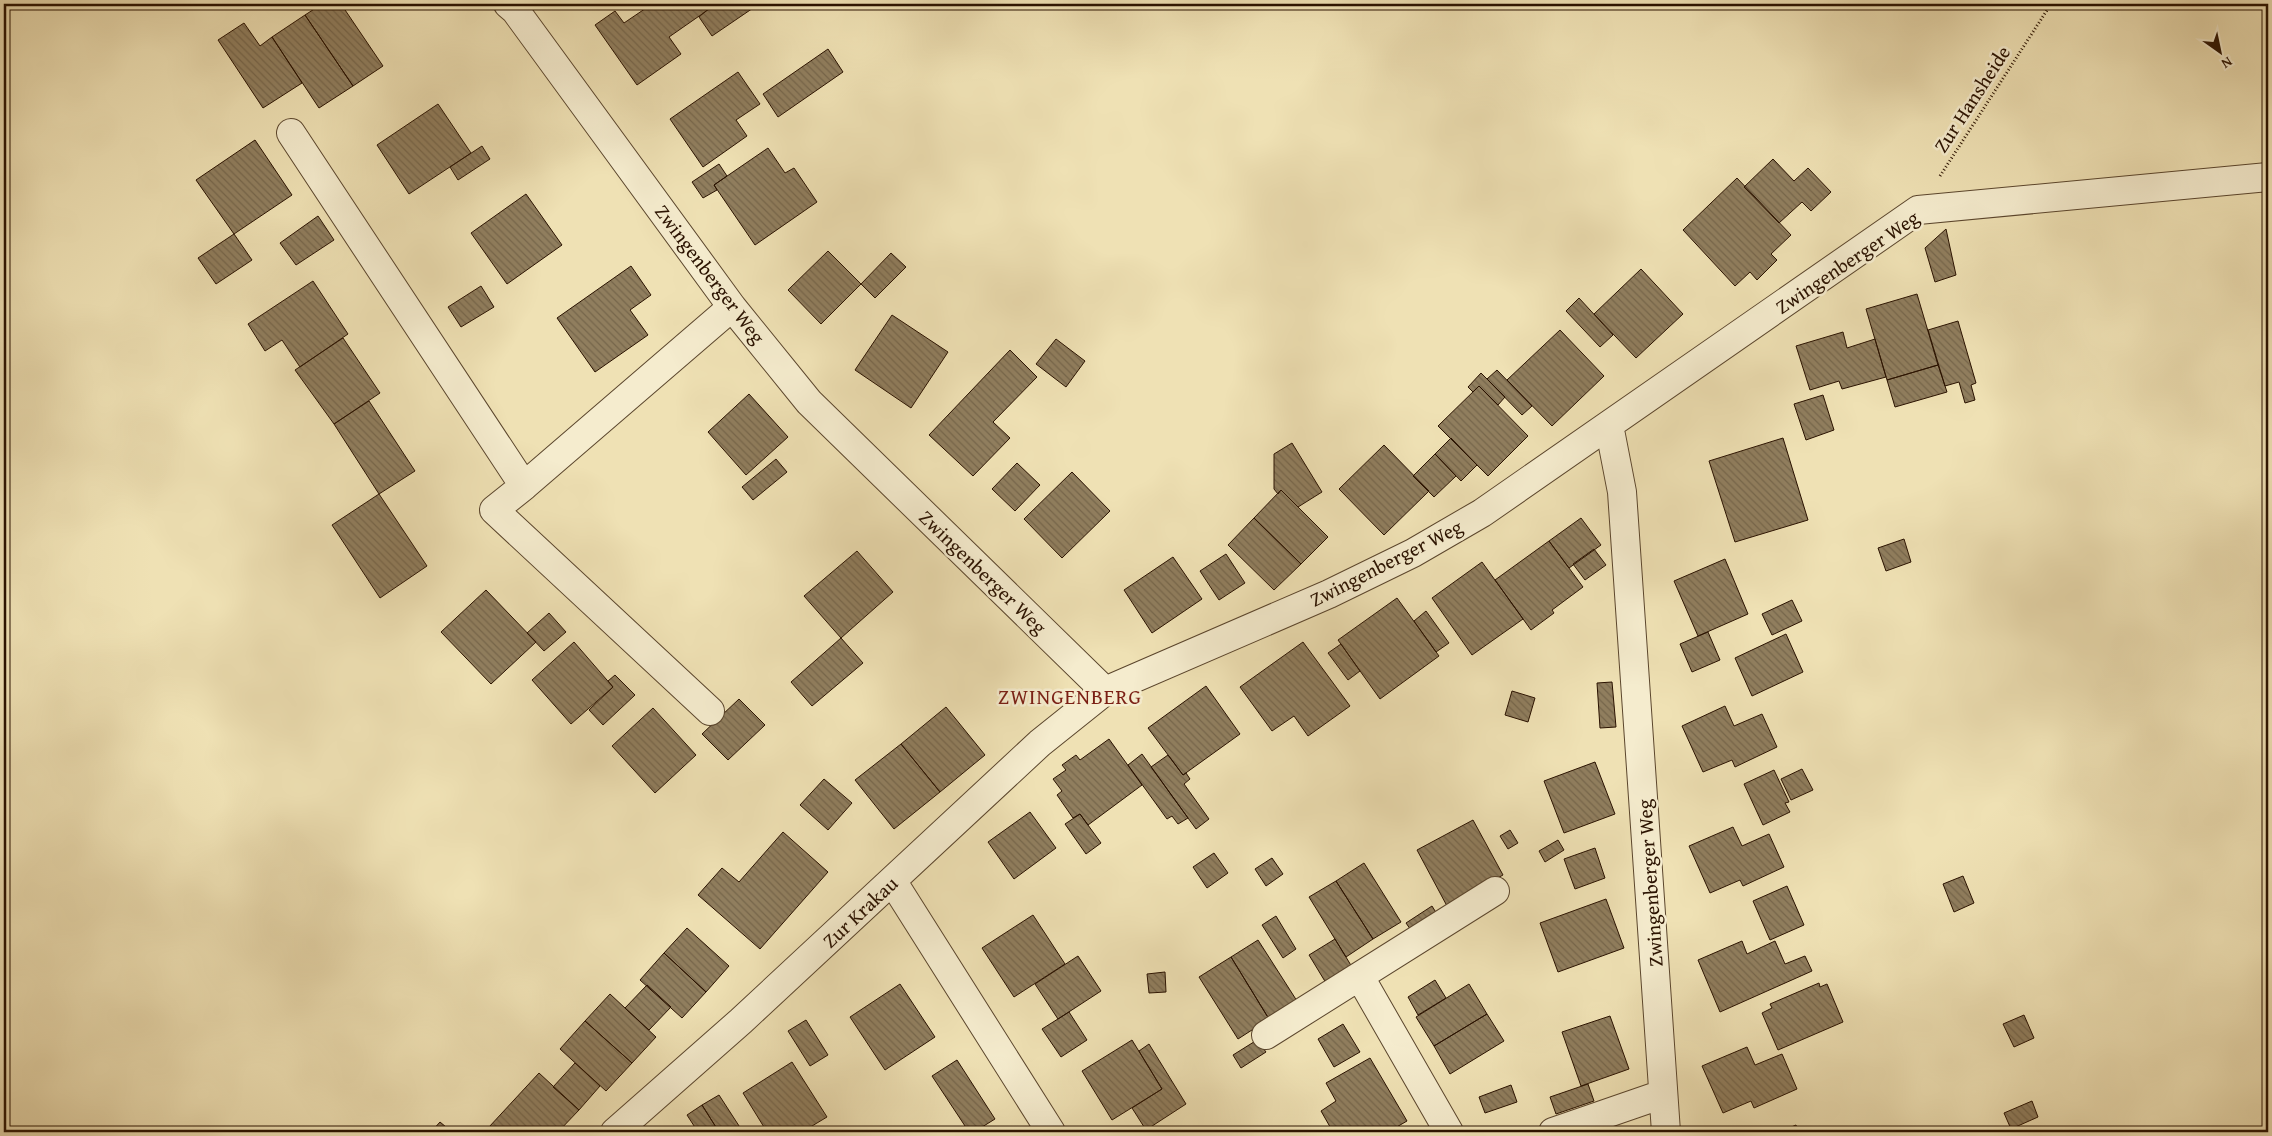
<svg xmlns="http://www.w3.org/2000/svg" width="2272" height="1136" viewBox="0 0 2272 1136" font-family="'Gentium Book Plus',serif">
  <defs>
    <pattern id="building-back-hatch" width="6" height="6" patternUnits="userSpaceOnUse" patternTransform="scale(1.25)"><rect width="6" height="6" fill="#907e5e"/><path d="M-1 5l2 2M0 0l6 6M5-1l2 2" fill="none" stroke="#76664b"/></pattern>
  </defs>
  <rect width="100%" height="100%" fill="#efe1b4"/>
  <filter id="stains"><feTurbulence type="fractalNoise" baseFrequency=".004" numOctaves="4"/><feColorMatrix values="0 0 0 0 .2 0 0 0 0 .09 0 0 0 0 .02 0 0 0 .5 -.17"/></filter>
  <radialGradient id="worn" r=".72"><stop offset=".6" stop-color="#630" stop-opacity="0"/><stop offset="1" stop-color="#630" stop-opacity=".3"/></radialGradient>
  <!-- building -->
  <path fill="url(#building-back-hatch)" stroke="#2a1200" d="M322,4h19l42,62 -30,20 -48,-71z
    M652,4l63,1 -46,32 12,17 -44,31 -42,-60 20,-14 9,12z
    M714,4h45l-47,32 -13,-19z
    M305,15l48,71 -34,22 -47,-71z
    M244,23l16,23 12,-9 30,46 -39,25 -45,-68z
    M828,49l15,23 -65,45 -15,-23z
    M738,72l22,32 -24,16 11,16 -44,31 -33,-48z
    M438,104l33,49 -62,41 -32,-49z
    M255,140l37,55 -58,39 -38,-54z
    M482,146l8,13 -32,21 -8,-13z
    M768,148l17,25 9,-5 23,34 -62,43 -41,-60z
    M1773,159l21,22 14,-13 23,24 -20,19 -9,-9 -23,21 -35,-36z
    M719,164l8,12 -13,9 3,5 -14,8 -11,-16z
    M1737,178l54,57 -20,19 6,6 -20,20 -7,-8 -15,14 -52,-56z
    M526,194l36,51 -55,39 -36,-51z
    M318,216l16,24 -38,25 -16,-22z
    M1946,229l10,46 -21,7 -10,-34z
    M234,234l18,26 -36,24 -18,-26z
    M828,251l33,33 -40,40 -33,-34z
    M891,253l15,14 -31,31 -14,-14z
    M631,266l20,29 -21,15 18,25 -53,37 -38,-54z
    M1641,269l42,45 -47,44 -42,-44z
    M313,281l35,53 -48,33 -18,-27 -17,11 -17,-27z
    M481,286l13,21 -33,20 -13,-20z
    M1917,294l21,71 -51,15 -21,-71z
    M1579,298l34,37 -13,12 -34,-36z
    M892,315l56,37 -37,56 -56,-38z
    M1958,321l18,62 -5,2 4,15 -10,3 -6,-21 -14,4 -17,-56z
    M1560,330l44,46 -52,50 -45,-46z
    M1843,332l4,16 28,-9 11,38 -44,12 -3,-8 -29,9 -14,-44z
    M343,338l37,55 -46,31 -39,-54z
    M1056,339l29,22 -19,26 -30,-23z
    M1010,350l27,27 -44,45 17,16 -37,38 -44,-41z
    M1938,365l9,27 -52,15 -8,-27z
    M1497,370l35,36 -10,9 -35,-36z
    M1481,373l24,24 -7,8 -19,-19 -6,6 -5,-5z
    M1479,386l49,50 -40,40 -50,-50z
    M749,394l39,43 -42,38 -38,-43z
    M1823,395l11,35 -28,10 -12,-36z
    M369,401l46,70 -36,23 -45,-70z
    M1451,438l26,27 -16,16 -26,-27z
    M1783,438l25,82 -73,22 -26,-81z
    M1292,443l30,49 -24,15 -17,-17 -3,4 -4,-5v-35z
    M1384,445l45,46 -45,44 -45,-46z
    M1435,454l21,22 -22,21 -21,-21z
    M776,459l11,13 -34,28 -11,-13z
    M1017,463l23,22 -25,26 -23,-22z
    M1072,472l38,39 -48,47 -38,-39z
    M1281,490l47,47 -27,27 -47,-46z
    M379,494l48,72 -47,32 -48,-73z
    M1254,518l47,46 -27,26 -46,-45z
    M1581,518l20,27 -32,23 -20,-27z
    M1904,539l7,23 -25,9 -8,-23z
    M1549,541l34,46 -31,23 2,3 -23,17 -36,-50z
    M1594,549l12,16 -21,15 -12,-16z
    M857,551l36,41 -52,46 -37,-42z
    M1226,554l19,29 -26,17 -19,-29z
    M1173,557l29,42 -50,34 -28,-43z
    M1725,559l23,55 -50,22 -24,-55z
    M1482,562l41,57 -51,36 -40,-57z
    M486,590l50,52 -45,42 -50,-52z
    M1397,598l42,58 -59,43 -42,-59z
    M1792,600l10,21 -30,14 -10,-21z
    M1426,611l23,32 -13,9 -22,-31z
    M549,613l17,19 -22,19 -17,-18z
    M1708,632l12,28 -28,12 -12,-28z
    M1786,634l17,38 -51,24 -17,-38z
    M841,638l22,25 -51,43 -21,-24z
    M574,642l39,45 -42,37 -39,-44z
    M1303,642l47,64 -42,30 -14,-20 -22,15 -32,-44z
    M1341,644l19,27 -12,9 -20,-27z
    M615,675l20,20 -32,30 -14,-15 24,-23 -5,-6z
    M1612,682l4,45 -16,1 -3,-45z
    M1206,686l34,48 -57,41 -35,-47z
    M1512,691l23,7 -7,24 -23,-7z
    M739,699l26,26 -37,35 -26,-26z
    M1725,706l9,20 28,-12 15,33 -42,20 -3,-7 -29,12 -21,-46z
    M946,707l39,48 -45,37 -39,-48z
    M653,708l43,47 -41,38 -43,-47z
    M1109,739l33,46 -54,40 -8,-11 -7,4 -16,-23 5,-4 -9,-12 13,-9 -4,-5 14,-10 4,5z
    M901,744l39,48 -46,37 -39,-49z
    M1142,754l46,64 -10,6 -6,-8 -5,3 -39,-54z
    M1168,755l15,20 3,-2 4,6 -6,5 25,35 -13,10 -45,-62z
    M1595,762l20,52 -51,19 -20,-52z
    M1802,769l11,21 -22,10 -10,-21z
    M1774,770l15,32 -4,1 5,9 -27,13 -19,-41z
    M824,779l28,24 -24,27 -28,-25z
    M1030,812l26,36 -42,31 -26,-37z
    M1080,814l21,29 -15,11 -21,-30z
    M1473,820l30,55 -56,31 -30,-56z
    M1733,827l9,19 27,-12 15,33 -41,19 -3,-6 -30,13 -21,-47z
    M1510,830l8,13 -10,6 -8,-13z
    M783,832l45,40 -68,77 -62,-54 24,-27 17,14z
    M1558,840l6,10 -19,12 -6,-11z
    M1595,848l10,30 -30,11 -11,-30z
    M1214,853l14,20 -21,15 -14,-21z
    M1272,858l11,16 -17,12 -11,-17z
    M1364,863l37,59 -28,17 -37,-58z
    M1963,876l11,27 -20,9 -11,-28z
    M1336,881l37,58 -27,18 -37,-60z
    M1787,886l17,39 -34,15 -17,-39z
    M1606,899l18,49 -66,24 -18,-49z
    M1432,906l8,13 -25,17 -9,-13z
    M1033,915l32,49 -51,33 -32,-49z
    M1276,916l20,33 -13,9 -21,-33z
    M687,928l42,38 -23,26 -42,-39z
    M1335,939l17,28 -26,16 -17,-28z
    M1258,940l39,61 -28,18 -38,-62z
    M1742,941l5,13 28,-13 10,23 20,-8 7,15 -92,41 -22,-52z
    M664,953l42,39 -24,26 -42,-38z
    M1078,956l23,35 -43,28 -23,-35z
    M1231,957l38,62 -31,20 -39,-62z
    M1165,972l1,20 -17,1 -2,-19z
    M1435,980l11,18 -28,17 -10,-18z
    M1819,983l1,4 7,-3 16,38 -65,28 -16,-37 10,-5 -2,-4z
    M900,984l35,53 -50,33 -35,-53z
    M1469,984l18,30 -53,32 -18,-29z
    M647,985l24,22 -22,23 -24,-22z
    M610,994l46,43 -24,26 -47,-42z
    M1069,1012l18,28 -26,17 -19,-28z
    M1487,1014l17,27 -54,33 -16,-28z
    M2024,1015l10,23 -20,9 -11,-23z
    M1610,1016l19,53 -48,17 -19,-54z
    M806,1020l22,35 -18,11 -22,-35z
    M585,1021l47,42 -26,28 -46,-42z
    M1343,1024l17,28 -26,15 -16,-28z
    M1132,1040l30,49 -50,31 -30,-49z
    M1257,1040l9,12 -25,16 -8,-13z
    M1149,1044l37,60 -40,26 -14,-22 30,-19 -23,-38z
    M1747,1047l8,18 27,-11 15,35 -43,19 -3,-7 -28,12 -21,-47z
    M1370,1058l37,63 -19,11h-55l-12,-21 15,-10 -10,-18z
    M957,1060l38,59 -21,13h-5l-37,-56z
    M792,1062l35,55 -25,15h-35l-24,-39z
    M575,1063l25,23 -21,24 -26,-23z
    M539,1073l40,37 -21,22h-63l-6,-5z
    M1588,1084l6,17 -38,13 -6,-17z
    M1511,1085l6,17 -32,11 -6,-16z
    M719,1095l24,37h-24l-17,-27z
    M2032,1101l6,16 -27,12 -7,-16z
    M702,1105l17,27h-21l-11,-17z
    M440,1122l12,10h-21z
    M1796,1125l3,7h-20z"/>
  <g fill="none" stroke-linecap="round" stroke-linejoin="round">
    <defs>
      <path id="minor" d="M508,4l7,6 217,297 77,95 296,289
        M291,133l233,353 208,-179
        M1609,425l13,67 44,640
        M524,486l-30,24 216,201
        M893,882l158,250
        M1360,977l89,155
        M1266,1035l229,-144
        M615,1132l126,-111 299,-278 65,-52 224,-97 84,-41 69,-40 436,-303 350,-33
        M1553,1132l110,-38"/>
    </defs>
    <!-- minor casing -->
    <use href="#minor" stroke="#5b462d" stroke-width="30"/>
    <!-- path -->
    <path stroke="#2a1200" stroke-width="3" stroke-dasharray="1 2.5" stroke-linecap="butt" d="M1940,176l111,-172"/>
    <!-- minor -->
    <use href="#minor" stroke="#f5ecce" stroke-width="28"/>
  </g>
  <g text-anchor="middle" stroke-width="5" stroke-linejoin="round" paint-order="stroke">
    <!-- street labels -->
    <g font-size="20" fill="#2a1200" stroke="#f5ecce">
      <text transform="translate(1972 99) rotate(-57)" y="7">Zur Hansheide</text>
      <text transform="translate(1847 262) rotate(-34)" y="7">Zwingenberger Weg</text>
      <text transform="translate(710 274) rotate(53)" y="7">Zwingenberger Weg</text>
      <text transform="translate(1386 563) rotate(-27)" y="7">Zwingenberger Weg</text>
      <text transform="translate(983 572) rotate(44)" y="7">Zwingenberger Weg</text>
      <text transform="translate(1650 883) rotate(-94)" y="7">Zwingenberger Weg</text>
      <text transform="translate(860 912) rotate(-43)" y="7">Zur Krakau</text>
    </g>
    <!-- neighbourhood labels -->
    <g font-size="21" letter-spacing="1" fill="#7a1f14" stroke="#f5ecce">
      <text x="1070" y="704">ZWINGENBERG</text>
    </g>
  </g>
  <!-- margin -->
  <rect width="2272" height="1136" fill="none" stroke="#efe1b4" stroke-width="20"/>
  <rect x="5" y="5" width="2262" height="1126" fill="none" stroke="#2a1200" stroke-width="2.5"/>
  <rect x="10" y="10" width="2252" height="1116" fill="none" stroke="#2a1200"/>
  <!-- north arrow -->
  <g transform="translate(2220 52) rotate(147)" stroke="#f5ecce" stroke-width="4" paint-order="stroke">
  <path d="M0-4L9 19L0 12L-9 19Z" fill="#2a1200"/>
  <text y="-8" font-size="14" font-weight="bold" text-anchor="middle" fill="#2a1200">N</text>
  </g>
  <rect width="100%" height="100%" filter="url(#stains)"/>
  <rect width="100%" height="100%" fill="url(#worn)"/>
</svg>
